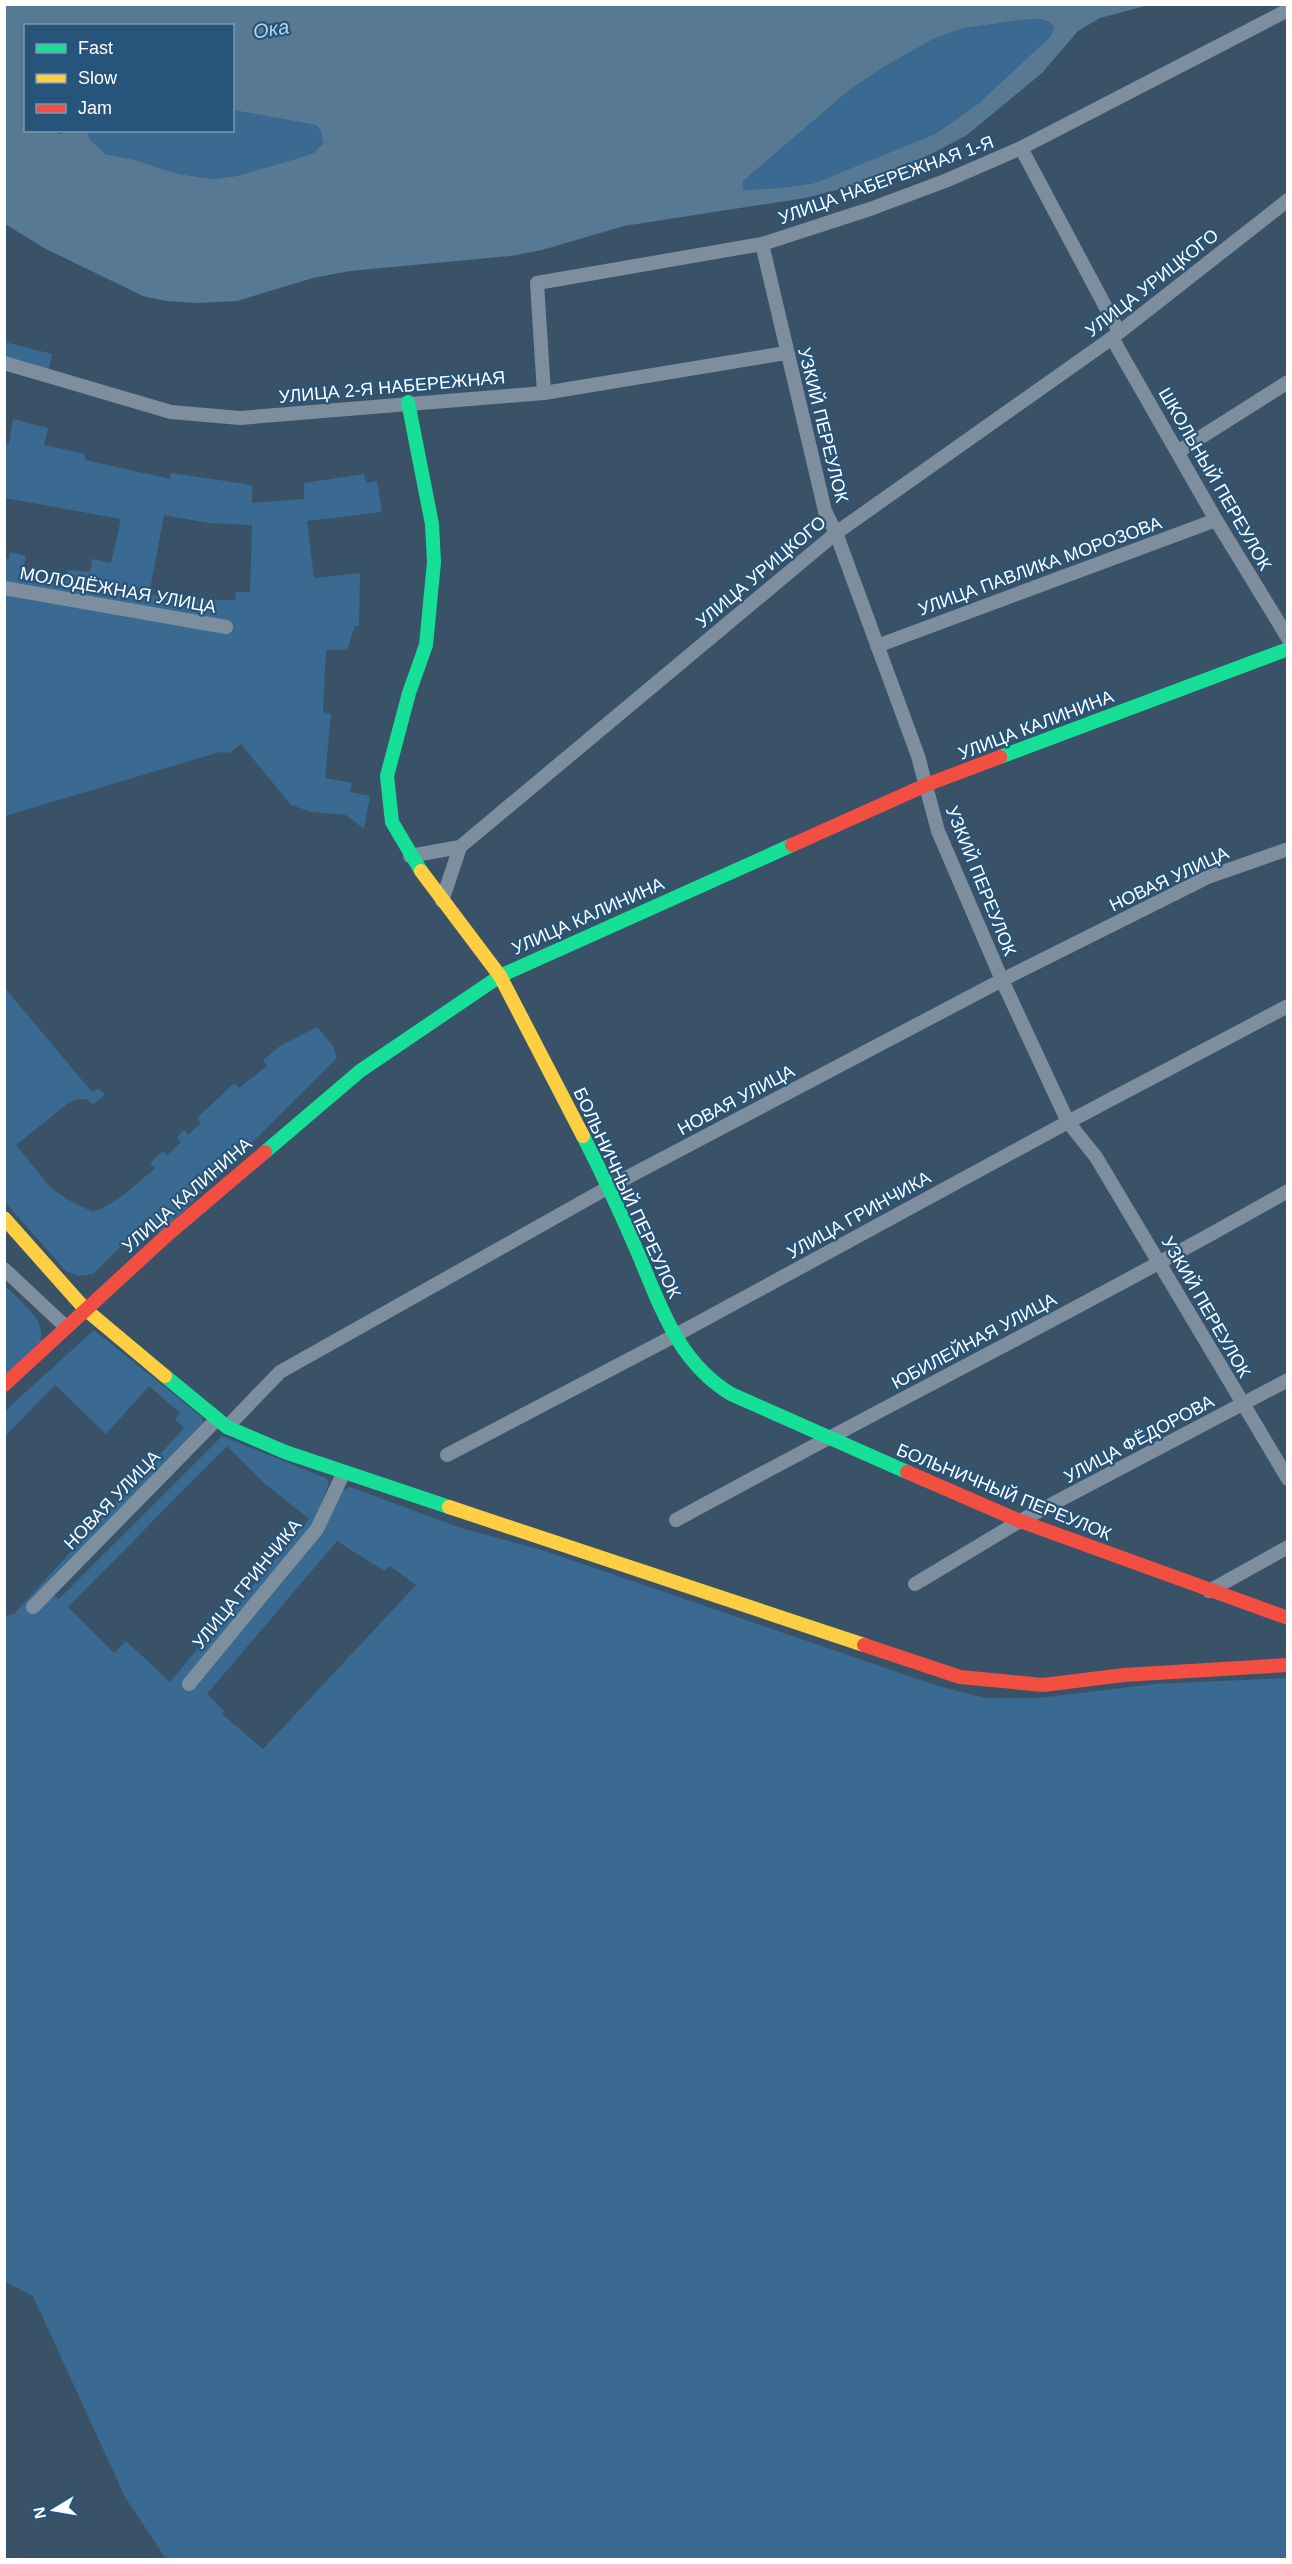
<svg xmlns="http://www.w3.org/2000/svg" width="1292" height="2564" viewBox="0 0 1292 2564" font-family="Helvetica,sans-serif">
  <rect width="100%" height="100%" fill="#395267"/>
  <!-- green -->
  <path fill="#3a6a91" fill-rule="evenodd" d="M1032,19c9,1 16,1 22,8l-3,9 -73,68 -43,30 -120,49 -34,5 -38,2v-9l105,-90 34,-23 51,-29 30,-11z
    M233,110l83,15 5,6 2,11 -9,11 -15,5 -62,18 -23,3 -36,-5 -43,-14 -30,-6 -15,-14 -3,-9 145,-1z
    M5,342l47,12 -3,15 -44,-9z
    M13,419l35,9 -4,17 41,9v6l85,19 1,-6 81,12v18l52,-4v-16l60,-9 2,9 11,-2 5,31 -75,9 7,57 46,-5 -1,53h-4l-8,24h-21l-3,62 8,2 -6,64 27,5 -2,9 20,4 -6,33 -18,-14 -34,-3 -21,-7 -50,-61 -12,9 -9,-1 -215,64v-257h4l1,-7 16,4 -4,19 43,8 3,-13 22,2 2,-13 19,4 10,-44 -116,-21 -1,-54h5zM164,515l44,8 44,2 -2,67h-14l-1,8h-36l-50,-5z
    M4,987l88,105 7,-4 6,7 -12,9 -7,-5 -12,1 -7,4 -51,41 35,43 16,11 26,13c27,-11 40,-25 62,-44l-5,-5 13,-12 4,4 14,-13 -4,-5 7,-7 4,5 13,-12 -4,-5 37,-35 5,5 28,-22 -4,-6 17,-14 37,-19 16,19 4,12 -176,175 -13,-14 -55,55 -15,2 -12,-5 -61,-69z
    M5,1286c15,15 43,34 35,58l-35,33z
    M94,1330l108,87 2,9 -156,166 11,7 163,-163 104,42 3,5 -18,48 -126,154 6,6 91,-108 31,-40 26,-47 4,-6 7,-3 111,41 81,22 396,136 47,12h54l115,-14 133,-6v881h-1121l-41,-62 -92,-201 -28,-14 -1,-666 10,-2 170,-186 -9,-8 5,-7 -31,-27 -43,48 -51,-49 -50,51v-25zM227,1446l37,37 45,36 -80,95 -4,-4 -17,21 2,3 -40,48 -44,-41 -12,12 -46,-46zM337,1541l47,30 6,-5 26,19 -153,164 -41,-35 2,-3 -17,-17z"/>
  <!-- water -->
  <path fill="#587994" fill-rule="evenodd" d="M4,5l1,-1 1144,1 -49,13 -22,13 -36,42 -75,62 -32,17 -43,19 -44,16 -43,11 -181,28 -82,24 -31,6 -161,15 -37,7 -76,23 -39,2 -32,-2 -23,-5 -97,-47 -41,-25zM1032,19c9,1 16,0 22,8l-3,9 -73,68 -43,30 -120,49 -34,5 -38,2v-9l105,-90 34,-23 51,-29 30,-11zM26,26h206l1,84 83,15 5,6 2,12 -9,10 -15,5 -62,18 -23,3 -36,-5 -43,-14 -30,-6 -15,-14 -3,-9h-20l-6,3 -15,-3 -20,-1z"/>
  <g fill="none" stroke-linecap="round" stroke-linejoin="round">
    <!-- street -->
    <path stroke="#7d8f9e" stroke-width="14" d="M1021,148l98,184
      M762,244l63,267 11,22 82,223 20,75 64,149 66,142 28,35 192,322
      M1112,338l104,182 72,118
      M4,363l167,49 69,6 304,-25 242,-40
      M544,393l-7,-110 225,-39 108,-35 75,-28 76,-33 267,-138
      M1179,451l109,-69
      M4,588l222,39
      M877,646l339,-126
      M410,856l50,-9
      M442,901l18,-54 376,-314 276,-195 176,-138
      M4,1269l62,58
      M227,1427l53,-55 329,-185 393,-207 206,-103 80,-28
      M447,1455l227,-119 394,-214 220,-116
      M676,1520c203,-111 410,-214 612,-329
      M915,1584l105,-63 268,-141
      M1209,1591l79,-44
      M33,1607l184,-188
      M189,1684l128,-155 27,-57"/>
    <!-- fast -->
    <path stroke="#16e098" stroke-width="14" d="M408,402l24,122 2,38 -8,83 -17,48 -22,83 5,46 29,49
      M1000,757l288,-108
      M583,1136c18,35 35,71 51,108 25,57 41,116 97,150l176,78
      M265,1152l95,-81 140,-95 292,-131
      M165,1376l62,51 58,25 164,55"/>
    <!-- slow -->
    <path stroke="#ffcf43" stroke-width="14" d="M421,871l79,105 83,160
      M4,1218l81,91 80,67
      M449,1507l415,138"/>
    <!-- jam -->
    <path stroke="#f24e42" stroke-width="14" d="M792,845l134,-60 74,-28
      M4,1385l162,-149 99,-84
      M907,1472l113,49 268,97
      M864,1645l96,32 83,8 81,-10 164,-10"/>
  </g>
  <g text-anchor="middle" stroke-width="4.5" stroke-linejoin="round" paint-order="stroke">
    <!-- street labels -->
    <g font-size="18" fill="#fff" stroke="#26547a">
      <text transform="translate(886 180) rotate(-20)" y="6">УЛИЦА НАБЕРЕЖНАЯ 1-Я</text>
      <text transform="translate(1152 283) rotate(-38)" y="6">УЛИЦА УРИЦКОГО</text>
      <text transform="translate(392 387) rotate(-5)" y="6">УЛИЦА 2-Я НАБЕРЕЖНАЯ</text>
      <text transform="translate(823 425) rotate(76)" y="6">УЗКИЙ ПЕРЕУЛОК</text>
      <text transform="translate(1215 479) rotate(60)" y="6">ШКОЛЬНЫЙ ПЕРЕУЛОК</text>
      <text transform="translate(1040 566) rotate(-20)" y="6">УЛИЦА ПАВЛИКА МОРОЗОВА</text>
      <text transform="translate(761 572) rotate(-40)" y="6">УЛИЦА УРИЦКОГО</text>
      <text transform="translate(118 590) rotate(10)" y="6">МОЛОДЁЖНАЯ УЛИЦА</text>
      <text transform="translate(1036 725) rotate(-21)" y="6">УЛИЦА КАЛИНИНА</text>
      <text transform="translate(1169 879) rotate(-25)" y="6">НОВАЯ УЛИЦА</text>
      <text transform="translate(981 881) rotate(68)" y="6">УЗКИЙ ПЕРЕУЛОК</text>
      <text transform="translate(588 916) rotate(-24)" y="6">УЛИЦА КАЛИНИНА</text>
      <text transform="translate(736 1100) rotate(-28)" y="6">НОВАЯ УЛИЦА</text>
      <text transform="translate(627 1193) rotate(65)" y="6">БОЛЬНИЧНЫЙ ПЕРЕУЛОК</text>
      <text transform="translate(187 1195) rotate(-41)" y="6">УЛИЦА КАЛИНИНА</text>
      <text transform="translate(859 1215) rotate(-29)" y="6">УЛИЦА ГРИНЧИКА</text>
      <text transform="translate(1206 1307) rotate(60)" y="6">УЗКИЙ ПЕРЕУЛОК</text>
      <text transform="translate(974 1341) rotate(-28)" y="6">ЮБИЛЕЙНАЯ УЛИЦА</text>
      <text transform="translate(1139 1439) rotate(-28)" y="6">УЛИЦА ФЁДОРОВА</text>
      <text transform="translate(1004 1492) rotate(22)" y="6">БОЛЬНИЧНЫЙ ПЕРЕУЛОК</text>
      <text transform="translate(112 1500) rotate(-46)" y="6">НОВАЯ УЛИЦА</text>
      <text transform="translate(247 1584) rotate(-51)" y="6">УЛИЦА ГРИНЧИКА</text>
    </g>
    <!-- water labels -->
    <g font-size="20" font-style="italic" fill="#b4d4ec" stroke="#26547a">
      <text transform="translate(271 29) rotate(-9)" y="7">Ока</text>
    </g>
  </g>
  <!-- border -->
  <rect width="1292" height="2564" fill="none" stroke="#ffffff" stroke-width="12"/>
  <!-- legend -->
  <rect x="24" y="24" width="210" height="108" fill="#26547a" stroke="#7d98af" stroke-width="1.5"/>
  <rect x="36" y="44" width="30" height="9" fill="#16e098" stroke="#7d98af" stroke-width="1.5"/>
  <text x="78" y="54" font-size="18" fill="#ffffff">Fast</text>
  <rect x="36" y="74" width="30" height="9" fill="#ffcf43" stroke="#7d98af" stroke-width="1.5"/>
  <text x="78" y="84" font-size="18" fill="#ffffff">Slow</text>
  <rect x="36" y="104" width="30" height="9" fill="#f24e42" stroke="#7d98af" stroke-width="1.5"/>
  <text x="78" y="114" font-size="18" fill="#ffffff">Jam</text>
  <!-- north arrow -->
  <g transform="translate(54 2510) rotate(259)" stroke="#26547a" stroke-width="4.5" paint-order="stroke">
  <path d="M0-4.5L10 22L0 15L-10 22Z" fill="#ffffff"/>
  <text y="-9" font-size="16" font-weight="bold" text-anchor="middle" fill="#ffffff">N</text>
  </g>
</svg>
